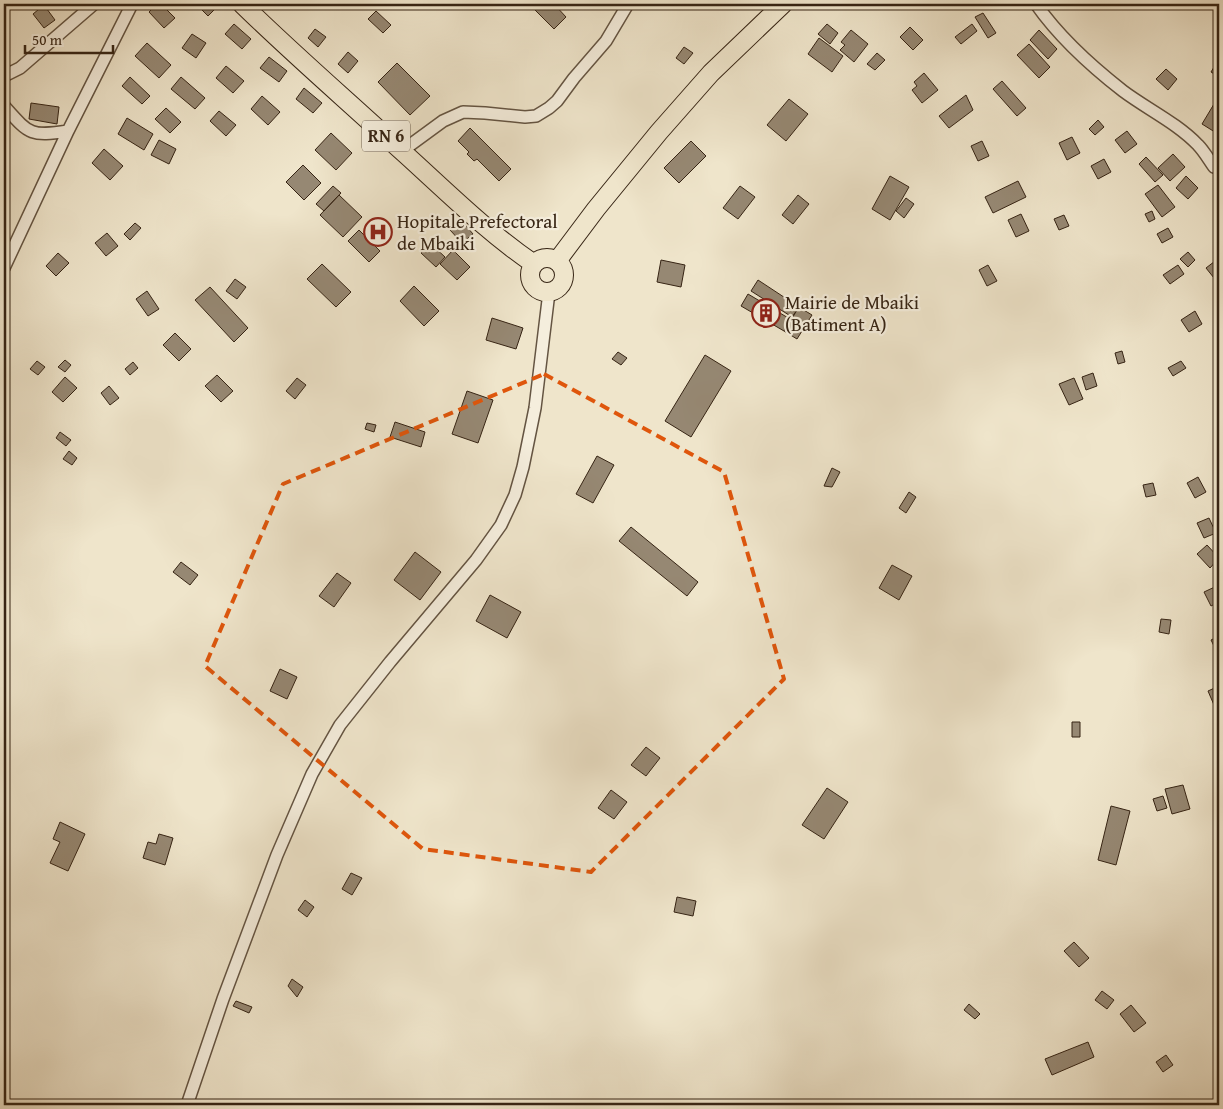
<svg xmlns="http://www.w3.org/2000/svg" width="1223" height="1109" viewBox="0 0 1223 1109" font-family="'Gentium Book Plus',serif">
  <rect width="100%" height="100%" fill="#efe5cb"/>
  <filter id="stains"><feTurbulence type="fractalNoise" baseFrequency=".004" numOctaves="4"/><feColorMatrix values="0 0 0 0 .2 0 0 0 0 .09 0 0 0 0 .02 0 0 0 .5 -.17"/></filter>
  <radialGradient id="worn" r=".72"><stop offset=".6" stop-color="#630" stop-opacity="0"/><stop offset="1" stop-color="#630" stop-opacity=".3"/></radialGradient>
  <!-- building -->
  <path fill="#968873" stroke="#362414" d="M157,4h4l14,14 -11,10 -15,-16z
    M196,4h18l3,3 -9,9z
    M529,4h25l12,13 -12,12z
    M44,5l11,15 -11,8 -11,-14z
    M376,11l15,14 -8,8 -15,-14z
    M983,13l13,20 -8,5 -13,-21z
    M234,24l17,15 -9,10 -17,-15z
    M827,24l11,9 -8,11 -12,-10z
    M972,24l5,7 -16,13 -6,-7z
    M910,27l13,13 -10,10 -13,-13z
    M315,29l11,8 -8,10 -10,-9z
    M851,30l17,14 -14,18 -14,-12 5,-5 -4,-3z
    M1039,30l18,19 -9,10 -18,-19z
    M192,34l14,9 -10,15 -14,-10z
    M819,38l24,18 -11,16 -24,-18z
    M147,43l24,22 -12,13 -24,-22z
    M1029,44l21,23 -11,11 -22,-23z
    M684,47l9,6 -9,11 -8,-6z
    M348,52l10,9 -10,12 -10,-9z
    M877,53l8,7 -10,10 -8,-6z
    M269,57l18,14 -8,11 -19,-14z
    M1219,59v18l-8,-5z
    M397,63l33,33 -20,19 -32,-33z
    M226,66l18,15 -11,12 -17,-15z
    M1166,69l11,10 -9,11 -12,-11z
    M924,73l14,17 -16,13 -10,-13 5,-4 -3,-4z
    M130,77l20,19 -8,8 -20,-18z
    M181,77l24,21 -10,11 -24,-20z
    M1002,81l24,27 -9,8 -24,-27z
    M304,88l18,15 -9,10 -17,-14z
    M966,95l7,15 -24,18 -10,-12z
    M262,96l18,16 -12,13 -17,-16z
    M789,99l19,15 -22,27 -19,-16z
    M1217,99l2,1 -1,34 -16,-10z
    M31,103l28,4 -2,17 -28,-5z
    M166,108l15,14 -11,11 -15,-14z
    M219,111l17,14 -10,11 -16,-15z
    M127,118l26,16 -9,16 -26,-16z
    M1098,120l6,7 -9,8 -6,-6z
    M470,128l41,41 -12,12 -22,-22 -3,2 -7,-7 2,-2 -11,-11z
    M1127,131l10,13 -12,9 -10,-13z
    M331,133l21,20 -16,17 -21,-20z
    M1072,137l8,16 -13,7 -8,-17z
    M159,140l17,9 -7,15 -18,-9z
    M691,141l15,15 -27,27 -15,-15z
    M982,141l7,15 -11,5 -7,-15z
    M104,149l19,17 -13,14 -18,-17z
    M1173,154l12,13 -15,14 -12,-13z
    M1146,157l17,18 -8,7 -16,-18z
    M1104,159l7,13 -13,7 -7,-13z
    M303,165l18,18 -17,17 -18,-18z
    M890,176l19,11 -19,33 -18,-11z
    M1186,176l12,12 -10,11 -12,-11z
    M1018,181l8,16 -33,16 -8,-16z
    M1158,185l17,22 -13,10 -17,-23z
    M333,186l8,7 -17,18 -8,-7z
    M740,186l15,11 -17,22 -15,-11z
    M339,195l23,22 -19,20 -23,-22z
    M798,195l11,9 -16,20 -11,-9z
    M906,198l8,6 -10,14 -8,-7z
    M1152,211l3,8 -6,3 -4,-8z
    M1021,214l8,17 -13,6 -8,-17z
    M1064,215l5,11 -10,4 -5,-11z
    M461,220l12,14 -11,9 -12,-13z
    M135,223l6,5 -11,12 -6,-6z
    M1168,228l5,9 -11,6 -5,-9z
    M359,230l21,21 -11,11 -21,-21z
    M107,233l11,13 -12,10 -11,-13z
    M430,243l15,14 -9,10 -15,-14z
    M453,250l17,17 -13,13 -17,-16z
    M1188,252l7,8 -7,7 -8,-8z
    M58,253l11,10 -13,13 -10,-10z
    M1219,258v17l-5,3 -8,-10z
    M661,260l24,5 -4,22 -24,-5z
    M322,264l29,28 -15,15 -29,-28z
    M988,265l9,16 -10,5 -8,-16z
    M1178,265l6,9 -14,10 -7,-9z
    M235,279l11,8 -9,12 -11,-8z
    M758,280l41,27 -7,10 -41,-26z
    M414,286l25,25 -15,15 -24,-25z
    M210,287l38,41 -14,14 -39,-42z
    M147,291l12,18 -11,7 -12,-17z
    M748,294l42,25 -6,12 -43,-25z
    M799,307l13,8 -15,24 -13,-8z
    M1195,311l7,13 -13,8 -8,-12z
    M492,318l31,10 -7,21 -30,-9z
    M175,333l16,16 -12,12 -16,-16z
    M1122,351l3,11 -7,2 -3,-11z
    M618,352l9,6 -6,7 -9,-6z
    M705,355l26,16 -40,66 -26,-16z
    M65,360l6,5 -6,7 -7,-5z
    M37,361l8,6 -7,8 -8,-6z
    M1181,361l5,7 -13,8 -5,-8z
    M133,362l5,6 -8,7 -5,-6z
    M1093,373l4,13 -11,4 -4,-13z
    M217,375l16,16 -12,11 -16,-16z
    M65,377l12,11 -14,14 -11,-10z
    M297,378l9,7 -11,14 -9,-8z
    M1074,378l9,21 -14,6 -10,-21z
    M109,386l10,12 -9,7 -9,-12z
    M467,391l26,9 -15,43 -26,-9z
    M395,422l30,10 -4,15 -31,-10z
    M367,423l9,2 -2,7 -9,-3z
    M60,432l11,8 -5,6 -10,-8z
    M69,451l8,7 -5,7 -9,-6z
    M597,456l17,9 -21,38 -17,-9z
    M832,468l8,4 -8,15 -8,-1z
    M1198,477l8,15 -11,6 -8,-15z
    M1153,483l3,12 -10,2 -3,-12z
    M909,492l7,5 -10,16 -7,-5z
    M1209,518l7,15 -12,5 -7,-15z
    M631,527l67,55 -11,14 -68,-55z
    M1207,545l12,13 -9,10 -13,-14z
    M415,552l26,20 -21,28 -26,-20z
    M181,562l17,13 -8,10 -17,-13z
    M892,565l20,11 -13,24 -20,-12z
    M337,573l14,10 -17,24 -15,-11z
    M1219,585v17l-8,4 -7,-14z
    M490,595l31,17 -14,26 -31,-17z
    M1161,619l10,1 -2,14 -10,-2z
    M1219,636v13l-3,1 -5,-10z
    M280,669l17,8 -10,22 -17,-8z
    M1219,686v17l-5,2 -6,-14z
    M1072,722h8v15h-8z
    M646,747l14,11 -14,18 -15,-11z
    M1183,785l7,24 -18,5 -7,-25z
    M827,788l21,14 -24,37 -22,-14z
    M611,790l16,12 -13,17 -16,-11z
    M1163,796l4,12 -10,3 -4,-12z
    M1111,806l19,5 -14,54 -18,-5z
    M60,822l25,12 -17,37 -18,-8 10,-21 -7,-3z
    M159,834l14,4 -8,27 -22,-7 5,-16 8,2z
    M351,873l11,5 -10,17 -10,-6z
    M677,897l19,4 -3,15 -19,-4z
    M305,900l9,7 -7,10 -9,-7z
    M1074,942l15,16 -10,9 -15,-16z
    M292,979l11,8 -6,10 -9,-11z
    M1102,991l12,9 -7,9 -12,-9z
    M236,1001l16,6 -3,6 -16,-7z
    M969,1004l11,10 -5,5 -11,-9z
    M1131,1005l15,18 -12,9 -14,-18z
    M1088,1042l6,15 -42,18 -7,-16z
    M1166,1055l7,10 -10,7 -7,-10z"/>
  <g fill="none" stroke-linecap="round" stroke-linejoin="round">
    <defs>
      <path id="minor" d="M1036,4c23,33 55,62 87,87 24,18 54,32 75,54 6,6 11,15 16,22
        M4,76l16,-8 74,-64
        M4,106c25,28 26,31 64,25
        M402,151l41,-30 20,-9 22,1 40,4 11,-1 13,-8 8,-7 17,-23 32,-37 22,-37
        M4,268l64,-137 64,-127
        M187,1105l36,-106 54,-144 35,-81 28,-49 50,-63 86,-102 25,-35 14,-30 8,-28 12,-59 14,-116"/>
      <path id="primary" d="M242,4c52,51 108,99 162,149 42,38 83,79 130,111
        M530 275a17 17 0 1 1 34 0a17 17 0 1 1-34 0Z
        M557,261l39,-52 63,-77 52,-59 72,-69"/>
    </defs>
    <!-- minor casing -->
    <use href="#minor" stroke="#645442" stroke-width="14"/>
    <!-- primary casing -->
    <use href="#primary" stroke="#362414" stroke-width="20"/>
    <!-- minor -->
    <use href="#minor" stroke="#f5eedd" stroke-width="11"/>
    <!-- primary -->
    <use href="#primary" stroke="#efe5cb" stroke-width="18"/>
  </g>
  <!-- marked area -->
  <path fill="none" stroke="#df560c" stroke-width="4" stroke-dasharray="10 6" stroke-linejoin="round" d="M544,374l180,98 60,207 -193,193 -168,-23 -218,-183 78,-182z"/>
  <!-- icons -->
  <defs>
    <symbol id="hospital-ring" viewBox="-11 -11 22 22"><circle r="9.5" fill="#f5eedd" stroke="#8f2418" stroke-width="1.5"/><path d="M-5-5h3v3.5h4V-5h3V5h-3V1.5h-4V5h-3Z" fill="#8f2418"/></symbol>
    <symbol id="building-ring" viewBox="-11 -11 22 22"><circle r="9.5" fill="#f5eedd" stroke="#8f2418" stroke-width="1.5"/><path d="M-4-6H4V6H1V3H-1V6H-4ZM-2.5-4.3h1.7v1.8h-1.7ZM.8-4.3h1.7v1.8H.8ZM-2.5-1h1.7V.8h-1.7ZM.8-1h1.7V.8H.8Z" fill="#8f2418"/></symbol>
  </defs>
  <g fill-rule="evenodd">
    <use href="#hospital-ring" x="362" y="216" width="32" height="32"/>
    <use href="#building-ring" x="750" y="297" width="32" height="32"/>
  </g>
  <g text-anchor="middle" stroke-width="4.5" stroke-linejoin="round" paint-order="stroke">
    <!-- shield labels -->
    <rect fill="#f5eedd" stroke="#6f6150" stroke-width="1" x="362" y="120.5" width="48" height="31" rx="4"/>
    <g font-size="18" font-weight="bold" fill="#362414">
      <text x="386" y="142">RN 6</text>
    </g>
    <!-- poi labels -->
    <g font-size="19" fill="#362414" stroke="#f5eedd" text-anchor="start">
      <text x="397" y="228">Hopitale Prefectoral<tspan x="397" dy="22">de Mbaiki</tspan></text>
      <text x="785" y="309">Mairie de Mbaiki<tspan x="785" dy="22">(Batiment A)</tspan></text>
    </g>
  </g>
  <!-- margin -->
  <rect width="1223" height="1109" fill="none" stroke="#efe5cb" stroke-width="20"/>
  <rect x="5" y="5" width="1213" height="1099" fill="none" stroke="#362414" stroke-width="2.5"/>
  <rect x="10" y="10" width="1203" height="1089" fill="none" stroke="#362414"/>
  <!-- scale -->
  <path d="M25 45v8h88v-8" fill="none" stroke="#362414" stroke-width="2.5"/>
  <text x="32" y="45" font-size="15" fill="#362414" stroke="#f5eedd" stroke-width="4" paint-order="stroke">50 m</text>
  <rect width="100%" height="100%" filter="url(#stains)"/>
  <rect width="100%" height="100%" fill="url(#worn)"/>
</svg>
